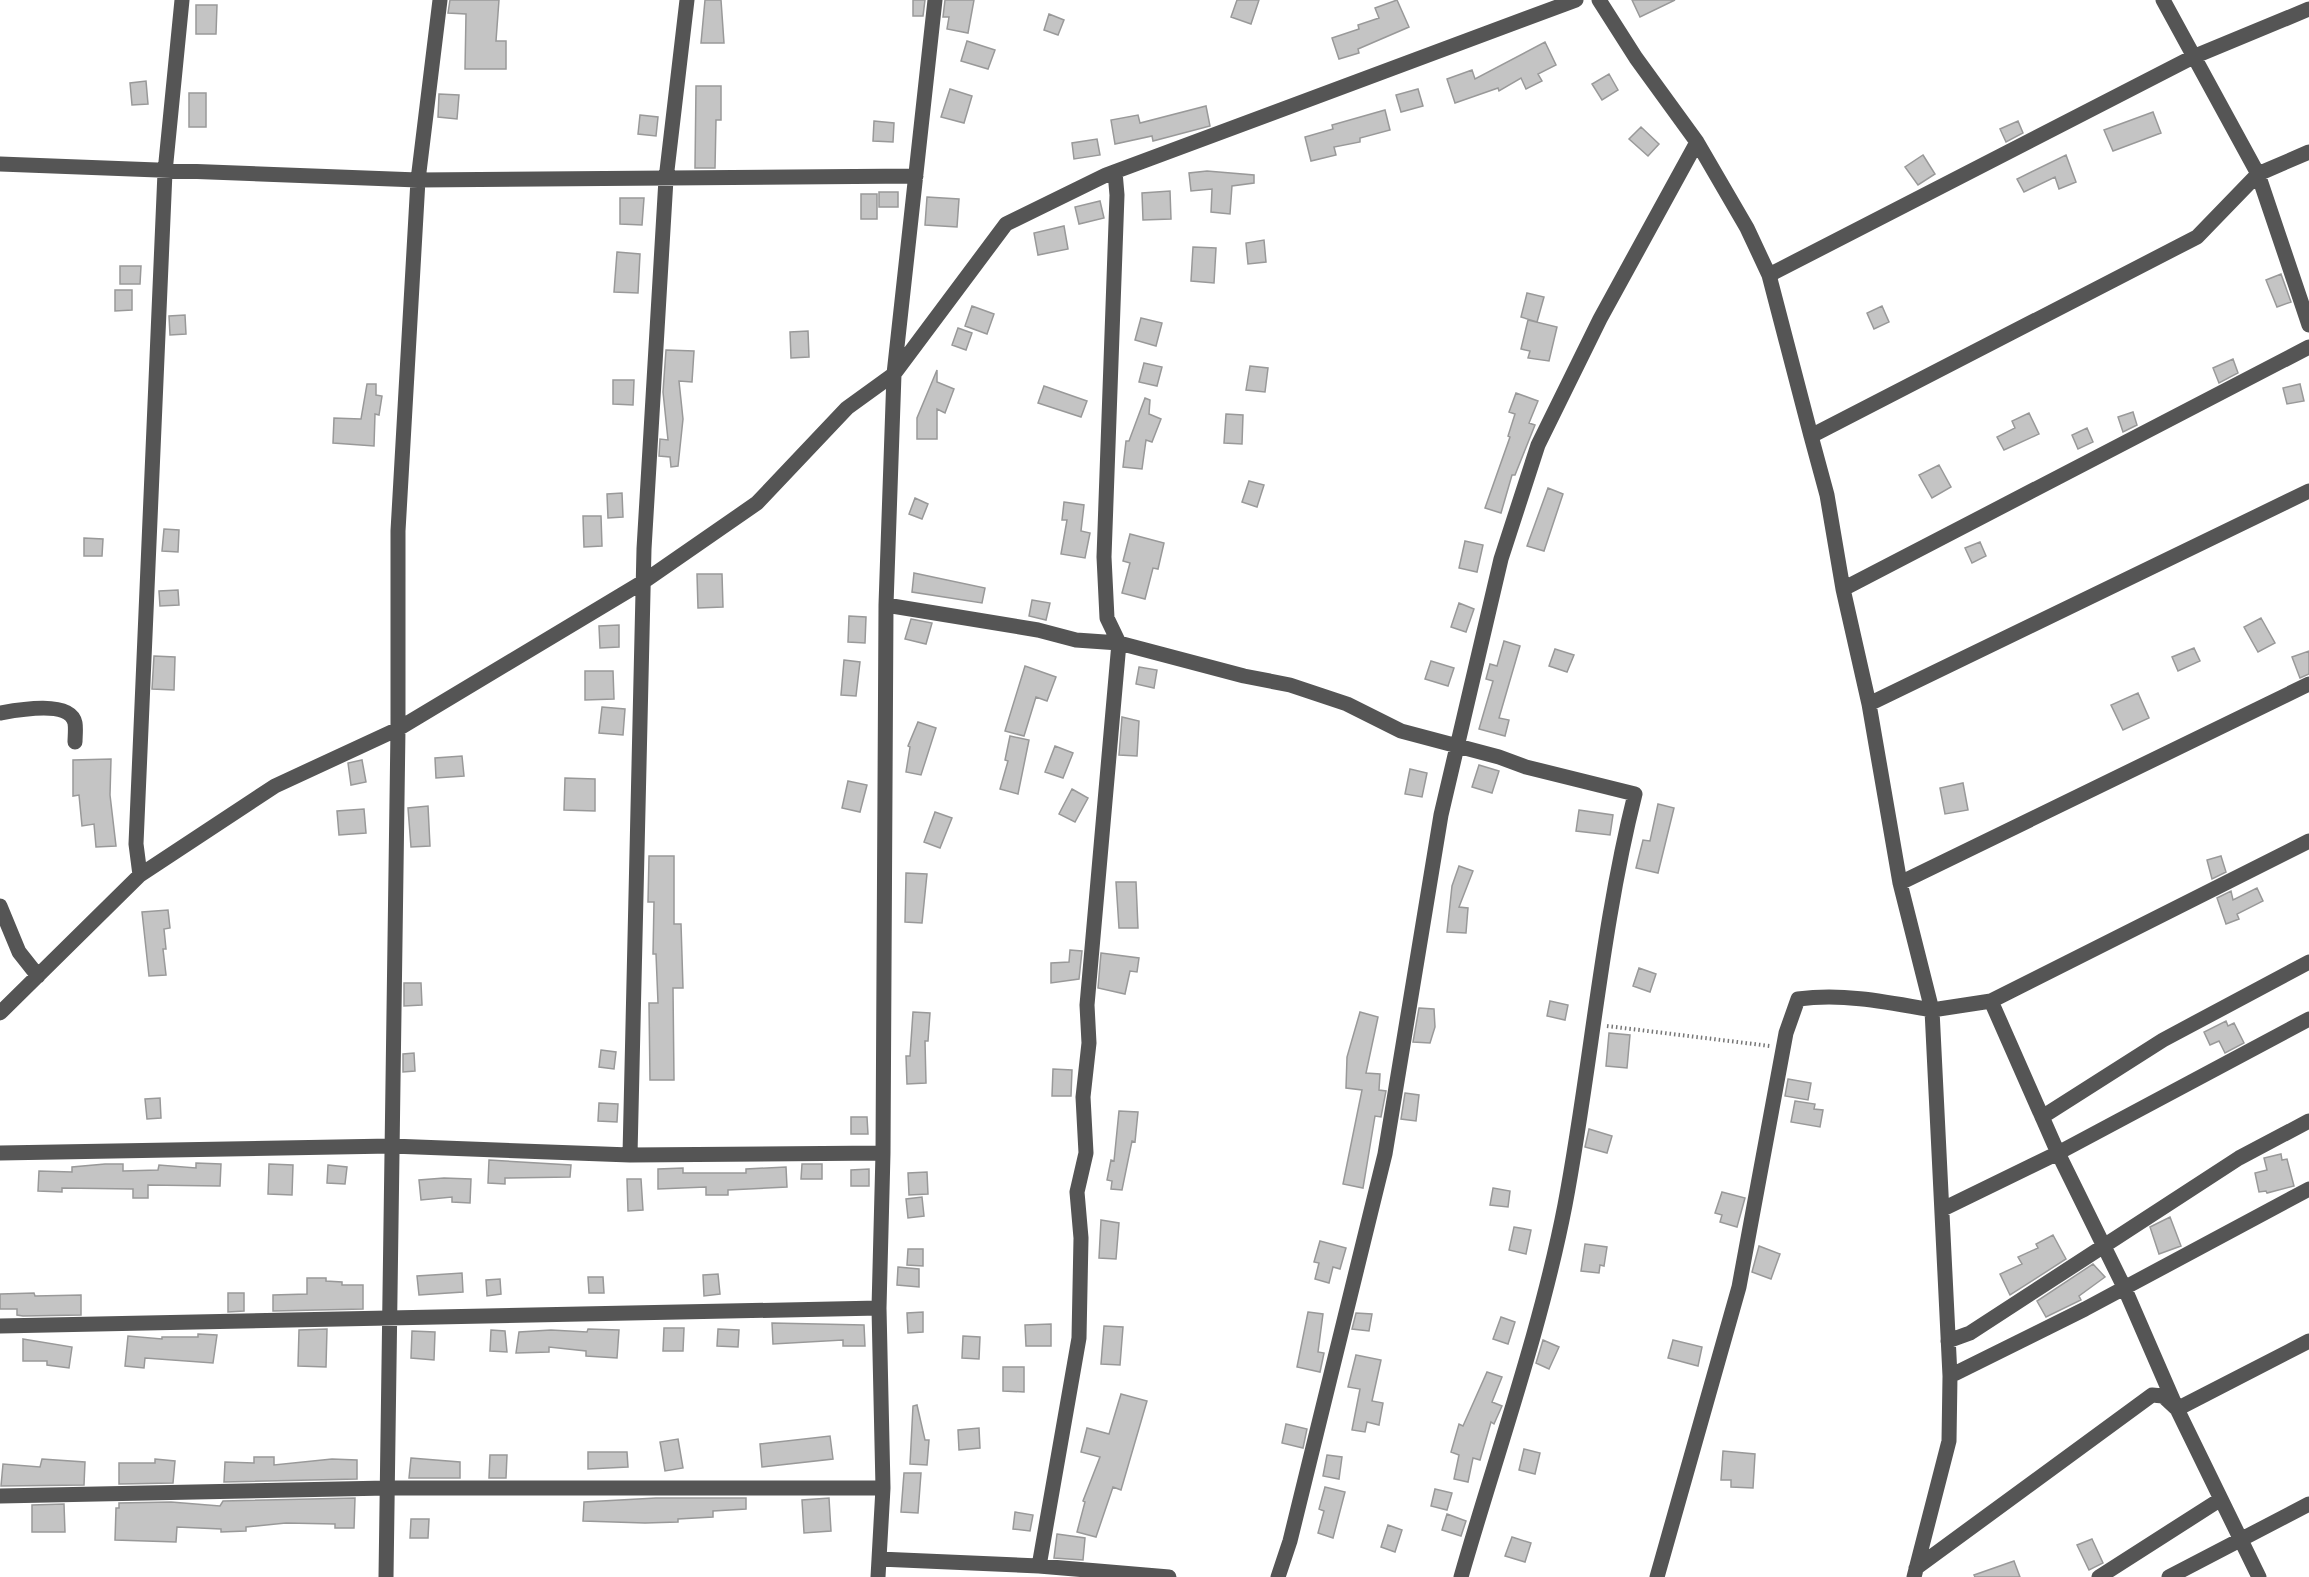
<svg xmlns="http://www.w3.org/2000/svg" width="2309" height="1577" viewBox="0 0 2309 1577" font-family="'Public Sans',sans-serif">
  <rect width="100%" height="100%" fill="#fff"/>
  <!-- building -->
  <path fill="#c4c4c4" stroke="#999" stroke-width="1.5" d="M450,0h49l-3,41h10v28h-41l1,-55 -18,-1z
    M705,0h16l3,43h-23z
    M913,0h12l-2,16h-10z
    M945,0h29l-6,33 -21,-4 2,-12h-6z
    M1237,0h22l-8,24 -20,-7z
    M1397,0l12,27 -51,22 1,4 -20,6 -7,-21 27,-9 -1,-4 21,-7 -4,-10z
    M1632,0h43l-35,17z
    M196,5h21l-1,29h-20z
    M1049,14l15,6 -6,15 -14,-5z
    M967,41l28,9 -7,19 -27,-8z
    M1545,42l11,23 -18,9 4,7 -16,8 -5,-11 -22,13 -1,-3 -43,15 -8,-24 25,-9 3,9z
    M1609,74l9,16 -16,10 -10,-16z
    M146,81l2,23 -16,1 -2,-22z
    M696,86h25v34h-5l-1,48h-20z
    M950,89l22,7 -8,27 -23,-6z
    M1418,89l5,17 -22,6 -5,-17z
    M189,93h17v34h-17z
    M439,94l20,1 -2,24 -19,-2z
    M1206,106l4,20 -57,15 -1,-5 -37,8 -4,-24 27,-5 2,8z
    M1385,110l5,20 -30,8v4l-26,5 2,8 -25,6 -6,-24 28,-8 -1,-4z
    M2153,112l8,21 -48,18 -9,-21z
    M640,115l18,2 -2,19 -18,-2z
    M874,121l20,2 -1,19 -20,-1z
    M2018,121l5,12 -17,9 -6,-13z
    M1641,127l18,17 -11,12 -19,-17z
    M1097,139l3,16 -26,4 -2,-16z
    M1923,155l12,19 -17,11 -13,-18z
    M2066,155l10,27 -17,7 -4,-12 -31,15 -7,-13z
    M1207,171l47,4v8l-22,3 -2,28 -19,-2 1,-23 -21,2 -2,-18z
    M1170,191l1,28 -28,1 -1,-27z
    M879,192h19v15h-19z
    M861,194h16v25h-16z
    M927,197l32,2 -2,28 -32,-2z
    M620,198h24l-2,27 -22,-1z
    M1100,201l4,17 -25,6 -4,-17z
    M1064,226l4,23 -30,6 -4,-22z
    M1264,240l2,22 -18,2 -2,-21z
    M1193,247l23,1 -2,35 -23,-2z
    M617,252l23,2 -2,39 -24,-1z
    M120,266h21l-1,18h-20z
    M2281,274l10,28 -14,5 -11,-27z
    M115,290h17v20l-17,1z
    M1527,293l17,4 -7,25 -16,-5z
    M972,306l22,8 -7,20 -22,-8z
    M1882,306l7,16 -15,7 -7,-16z
    M185,315l1,19 -16,1 -1,-19z
    M1141,318l21,5 -6,23 -21,-6z
    M1528,320l29,7 -8,34 -21,-3 2,-7 -9,-2z
    M958,328l14,5 -6,17 -14,-5z
    M808,331l1,26 -18,1 -1,-26z
    M666,350l28,1 -2,31 -13,-1 4,38 -5,47 -7,1 -1,-10 -11,-1 1,-17 8,1 -5,-48z
    M2233,359l5,14 -19,10 -6,-15z
    M1144,363l18,4 -5,19 -18,-4z
    M1250,366l18,2 -3,24 -19,-2z
    M937,370v12l17,7 -9,24 -8,-4v30h-20v-21z
    M613,380h21l-1,25 -20,-1z
    M367,384h9v11l6,1 -3,19 -4,-1 -1,32 -41,-3 1,-25 27,1z
    M2300,384l4,17 -17,3 -4,-16z
    M1044,386l43,15 -6,16 -43,-14z
    M1516,393l22,8 -9,22 6,2 -20,50h-3l-11,38 -16,-5 25,-71 -2,-1 7,-22 -6,-2z
    M1145,398l5,2 -1,14 12,5 -9,23 -6,-2 -4,29 -19,-2 3,-26h3z
    M2133,412l4,13 -14,7 -5,-15z
    M2029,413l10,21 -35,16 -7,-13 18,-9 -3,-7z
    M1226,414l17,1 -1,29 -18,-1z
    M2087,428l6,14 -15,7 -6,-14z
    M1939,465l12,22 -19,11 -13,-23z
    M1249,481l15,4 -7,22 -15,-5z
    M1548,488l15,6 -19,57 -17,-5z
    M622,493l1,24 -15,1 -1,-24z
    M915,498l13,6 -6,15 -13,-5z
    M1064,502l20,3 -3,26 9,2 -5,25 -24,-4 6,-34h-5z
    M583,516h18l1,30 -18,1z
    M164,529l15,1 -1,22 -16,-1z
    M1130,534l34,9 -6,26 -5,-1 -8,31 -23,-6 8,-30 -7,-2z
    M84,538l19,1 -1,17h-18z
    M1465,541l18,4 -6,27 -18,-4z
    M1980,542l6,14 -14,7 -7,-15z
    M914,573l71,15 -3,15 -70,-11z
    M697,574h25l1,33 -25,1z
    M178,590l1,15 -19,1 -1,-15z
    M1032,600l18,3 -4,17 -17,-4z
    M1459,603l15,6 -8,23 -15,-5z
    M849,616l17,1 -1,26 -17,-1z
    M2261,618l14,25 -17,9 -14,-25z
    M911,619l21,4 -6,21 -21,-5z
    M619,625v22l-19,1 -1,-22z
    M1504,641l16,5 -21,72 10,2 -4,16 -26,-7 14,-48 -7,-2 4,-15 7,2z
    M2194,648l6,13 -22,10 -6,-14z
    M1555,649l19,6 -7,17 -18,-6z
    M2309,651v23l-9,4 -8,-21z
    M154,656l21,1 -1,33 -22,-1z
    M844,660l16,2 -4,34 -15,-1z
    M1431,661l23,7 -6,18 -23,-7z
    M1025,666l31,11 -9,24 -11,-4 -12,39 -19,-5z
    M1139,667l18,3 -3,18 -18,-4z
    M585,671h28l1,28 -29,1z
    M2138,693l11,25 -26,12 -12,-25z
    M602,707l23,2 -2,26 -24,-2z
    M1122,717l17,4 -2,35 -18,-1z
    M918,722l18,6 -15,47 -15,-3 4,-25 -2,-1z
    M1010,736l19,4 -11,54 -18,-5 8,-28 -3,-1z
    M1055,746l18,7 -10,25 -18,-6z
    M462,756l2,20 -28,2 -1,-20z
    M111,759l-1,36 6,51 -20,1 -2,-23 -12,2 -3,-31 -6,1v-36z
    M362,760l4,22 -15,3 -3,-22z
    M1479,765l20,6 -7,22 -20,-6z
    M1410,769l17,4 -5,24 -17,-3z
    M565,778l30,1v32l-31,-1z
    M848,781l19,4 -7,27 -18,-4z
    M1963,783l5,27 -23,4 -5,-26z
    M1072,789l16,9 -13,24 -16,-8z
    M1658,804l16,4 -16,65 -22,-5 7,-28 7,1z
    M428,806l2,40 -19,1 -3,-39z
    M364,809l2,24 -27,2 -2,-24z
    M1579,810l34,5 -3,20 -34,-4z
    M935,812l17,6 -12,30 -16,-6z
    M649,856h25v68h7l2,64h-10l1,92h-24l-1,-77h9l-2,-49h-3l1,-52h-6z
    M2221,856l5,16 -14,7 -5,-19z
    M1459,866l14,5 -14,36 9,1 -2,25 -19,-1 5,-46z
    M906,873l21,1 -5,49 -17,-1z
    M1116,882h20l2,46h-19z
    M2257,888l6,13 -26,13 2,5 -13,5 -9,-26 14,-7 2,9z
    M168,910l2,18 -6,1 2,20h-3l3,26 -17,1 -7,-64z
    M1070,950l12,1 -3,28 -28,4v-20l18,-1z
    M1101,953l38,5 -2,14 -7,-1 -5,23 -27,-6z
    M1639,968l17,6 -6,18 -17,-6z
    M404,983h17l1,22 -18,1z
    M1550,1001l18,4 -3,15 -18,-4z
    M1419,1008l15,1 1,18 -5,16 -17,-1z
    M913,1012l17,1 -2,28h-3l1,42 -19,1 -1,-28h4z
    M1360,1012l18,5 -12,56 14,1 -1,16 7,1 -5,26 -6,-1 -12,72 -20,-4 19,-94 -16,-2 1,-31z
    M2226,1021l2,5 6,-3 10,20 -19,10 -6,-12 -9,4 -6,-13z
    M1609,1033l21,2 -3,33 -21,-2z
    M601,1050l15,2 -2,17 -15,-2z
    M414,1053l1,18 -12,1v-18z
    M1053,1069l19,1 -1,26h-19z
    M1788,1079l23,4 -3,17 -23,-4z
    M1405,1093l14,2 -3,26 -15,-2z
    M160,1098l1,20 -14,1 -2,-20z
    M1795,1101l20,3 -1,5 9,1 -3,17 -29,-5z
    M599,1103l19,1 -1,18 -19,-1z
    M1119,1111l19,1 -3,30 -3,-1 -10,49 -11,-1 1,-8 -5,-1 4,-20 3,1z
    M851,1117h16l1,17h-17z
    M1589,1129l23,7 -5,17 -22,-6z
    M2281,1154l1,6 5,-1 7,27 -27,7 -1,-2 -7,1 -4,-19 12,-3 -3,-12z
    M489,1160l82,5 -1,12 -65,1v6l-17,-1z
    M196,1163l25,1 -1,22 -72,-1v13h-15v-9l-71,-1v4l-24,-1 1,-20 33,1v-5l33,-3h18v7l35,-1 1,-5 37,3z
    M269,1164l24,1 -1,30 -24,-1z
    M802,1164h20v15h-21z
    M328,1165l19,2 -2,17 -18,-1z
    M786,1167l1,20 -59,3v5h-22v-8l-48,2v-20l25,-1v5h63v-4z
    M869,1169v17h-18v-16z
    M927,1172l1,22 -19,1 -1,-22z
    M444,1178l27,1 -1,24 -18,-1v-5l-31,3 -2,-20z
    M627,1179h14l2,31 -15,1z
    M1493,1188l17,3 -2,16 -18,-2z
    M1722,1192l23,6 -8,29 -17,-5 2,-7 -7,-2z
    M922,1197l2,19 -16,2 -2,-19z
    M2170,1217l11,29 -22,8 -9,-27z
    M1101,1220l18,3 -3,36 -17,-1z
    M1514,1227l17,3 -5,24 -17,-4z
    M2053,1235l13,24 -56,36 -10,-21 22,-10 -4,-7 20,-9 -2,-4z
    M1320,1241l26,7 -6,21 -7,-2 -4,16 -14,-4 4,-16 -5,-1z
    M1585,1244l22,3 -3,19 -4,-1 -1,8 -18,-2z
    M1759,1246l21,8 -9,25 -19,-7z
    M908,1249h15v17l-16,-1z
    M2093,1264l12,13 -26,19 2,4 -35,17 -9,-16z
    M898,1267l21,2v18l-22,-2z
    M462,1273l1,19 -44,3 -2,-19z
    M718,1274l2,20 -16,2 -1,-21z
    M588,1277h15l1,16h-15z
    M307,1278h19v3l16,1v3h21v24l-90,2v-16l34,-1z
    M500,1279l1,15 -14,2 -1,-16z
    M34,1293l1,3 46,-1v20l-58,1 -6,-1v-6h-17v-15z
    M228,1293h16v18l-16,1z
    M923,1312v20l-15,1 -1,-20z
    M1308,1312l15,2 -5,38 6,1 -4,19 -23,-5z
    M1356,1313l16,1 -3,17 -17,-2z
    M1501,1317l14,5 -7,22 -15,-5z
    M772,1323l92,2 1,21h-22v-6l-70,4z
    M1051,1324v22h-25l-1,-21z
    M1104,1326l19,1 -3,38 -19,-1z
    M664,1328h20l-1,23h-20z
    M327,1329l-1,38 -28,-1 1,-36z
    M588,1329l31,1 -2,28 -31,-2v-5l-37,-4v5l-33,1 3,-21 32,-2 36,2z
    M718,1329l21,1 -1,17 -21,-1z
    M491,1330l14,1 2,21 -17,-1z
    M412,1331l23,1 -1,28 -23,-2z
    M198,1334l19,1 -4,28 -68,-5 -1,10 -19,-2 3,-30 34,3v-2h36z
    M963,1336l17,1 -1,22 -17,-1z
    M23,1339l49,8 -3,21 -22,-3v-4h-24z
    M1543,1340l16,7 -10,22 -13,-6z
    M1673,1340l29,7 -4,19 -30,-8z
    M1356,1355l25,5 -9,41 11,2 -4,22 -12,-3 -2,10 -13,-2 8,-41 -12,-2z
    M1003,1367h21v25l-21,-1z
    M1487,1372l15,5 -10,25 10,4 -8,18 -3,-2 -11,38 -7,-2 -5,24 -14,-3 5,-24 -8,-3 8,-28 4,2z
    M1121,1394l26,7 -26,89 -8,-3 -17,50 -19,-5 8,-30 -2,-1 17,-44 -19,-5 6,-24 22,6z
    M917,1405l8,35h4l-2,25 -17,-1 3,-58z
    M1286,1424l21,5 -4,19 -21,-5z
    M979,1428l1,20 -21,2 -1,-20z
    M830,1436l3,23 -71,8 -2,-23z
    M678,1439l5,29 -18,3 -5,-29z
    M1524,1449l16,4 -5,21 -16,-4z
    M1723,1451l32,3 -2,34 -22,-1v-7h-10z
    M588,1452h39l1,15 -40,2z
    M490,1455h17l-1,23h-17z
    M1327,1455l15,2 -3,22 -16,-3z
    M254,1457h20v8l58,-6 25,1v19l-133,3 1,-20 29,1z
    M411,1458l49,4v16h-51z
    M42,1459l43,3 -1,23 -83,1 2,-22 37,3z
    M155,1459l20,2 -2,22 -54,1v-21h36z
    M904,1473h17l-3,40 -17,-1z
    M1325,1487l20,5 -12,46 -15,-5 6,-22 -5,-2z
    M1435,1489l17,4 -5,17 -16,-4z
    M355,1498l-1,30h-19v-4l-49,-1 -40,4v4l-25,1v-3l-44,-2 -1,15 -61,-2 1,-32h3v-5l52,-1 49,4 3,-5z
    M656,1498h90v11l-33,2v6l-35,2v3l-33,1 -62,-2 1,-19z
    M829,1498l2,33 -27,2 -2,-33z
    M64,1504l1,28h-33v-27z
    M1015,1512l18,3 -3,16 -17,-2z
    M1447,1514l19,7 -5,15 -19,-6z
    M411,1519h18l-1,19h-18z
    M1388,1525l14,5 -7,22 -14,-5z
    M1057,1534l28,4 -2,22 -29,-2z
    M1512,1537l19,6 -6,19 -20,-6z
    M2092,1539l11,24 -14,7 -12,-25z
    M2014,1561l6,16h-45l-1,-2z"/>
  <g fill="none" stroke-linecap="round" stroke-linejoin="round">
    <!-- path -->
    <path stroke="#777" stroke-width="4" stroke-dasharray="1.5 3" stroke-linecap="butt" d="M1607,1026l163,20"/>
    <!-- minor -->
    <path stroke="#555" stroke-width="15" d="M1599,0l37,58 61,84 50,86 22,47 42,161
      M2163,0l95,174 51,151
      M0,164l418,16 498,-4
      M1769,275l424,-218 116,-48
      M2309,347l-466,242 26,115 31,179 32,127 59,-9 318,-160
      M1843,589l-16,-94 -16,-59 386,-199 61,-63 51,-22
      M886,605l152,25 38,10 43,3 125,33 46,9 57,19 54,27 98,26 27,10 109,27c-34,135 -44,274 -70,411 -24,124 -69,250 -104,372
      M1869,704l440,-213
      M0,713c17,-3 70,-13 75,10 1,6 0,14 0,19
      M140,875l-4,-31 29,-672 17,-172
      M1900,883l409,-199
      M0,906l19,46 19,24
      M1991,1001l67,152 66,134 53,122 82,168
      M0,1013l140,-138 135,-89 123,-57 245,-147 114,-79 90,-95 47,-34 112,-150 100,-49 470,-175
      M2042,1117l121,-77 146,-78
      M0,1153l391,-7 239,9 253,-2
      M630,1155l14,-606 22,-370 21,-179
      M1943,1209l115,-56 251,-134
      M0,1326l879,-18
      M1948,1341l22,-8 269,-175 70,-37
      M1950,1376l135,-67 224,-120
      M0,1496l387,-8h496
      M879,1559l160,7 130,11
      M1039,1566l40,-228 2,-100 -4,-46 9,-39 -3,-56 6,-54 -2,-38 32,-362 -12,-25 -3,-61 13,-362 -2,-23
      M1916,1568l236,-173 11,1 14,13 132,-68
      M386,1577l12,-848v-198l20,-351 22,-180
      M878,1577l5,-89 -4,-180 4,-155 3,-548 8,-231 41,-374
      M1278,1577l12,-36 95,-387 56,-339 60,-256 37,-114 62,-126 97,-177
      M1657,1577l82,-290 47,-254 12,-34c46,-6 89,3 134,11l18,366 -1,65 -35,136
      M2099,1577l122,-78
      M2169,1577l140,-73"/>
  </g>
</svg>
